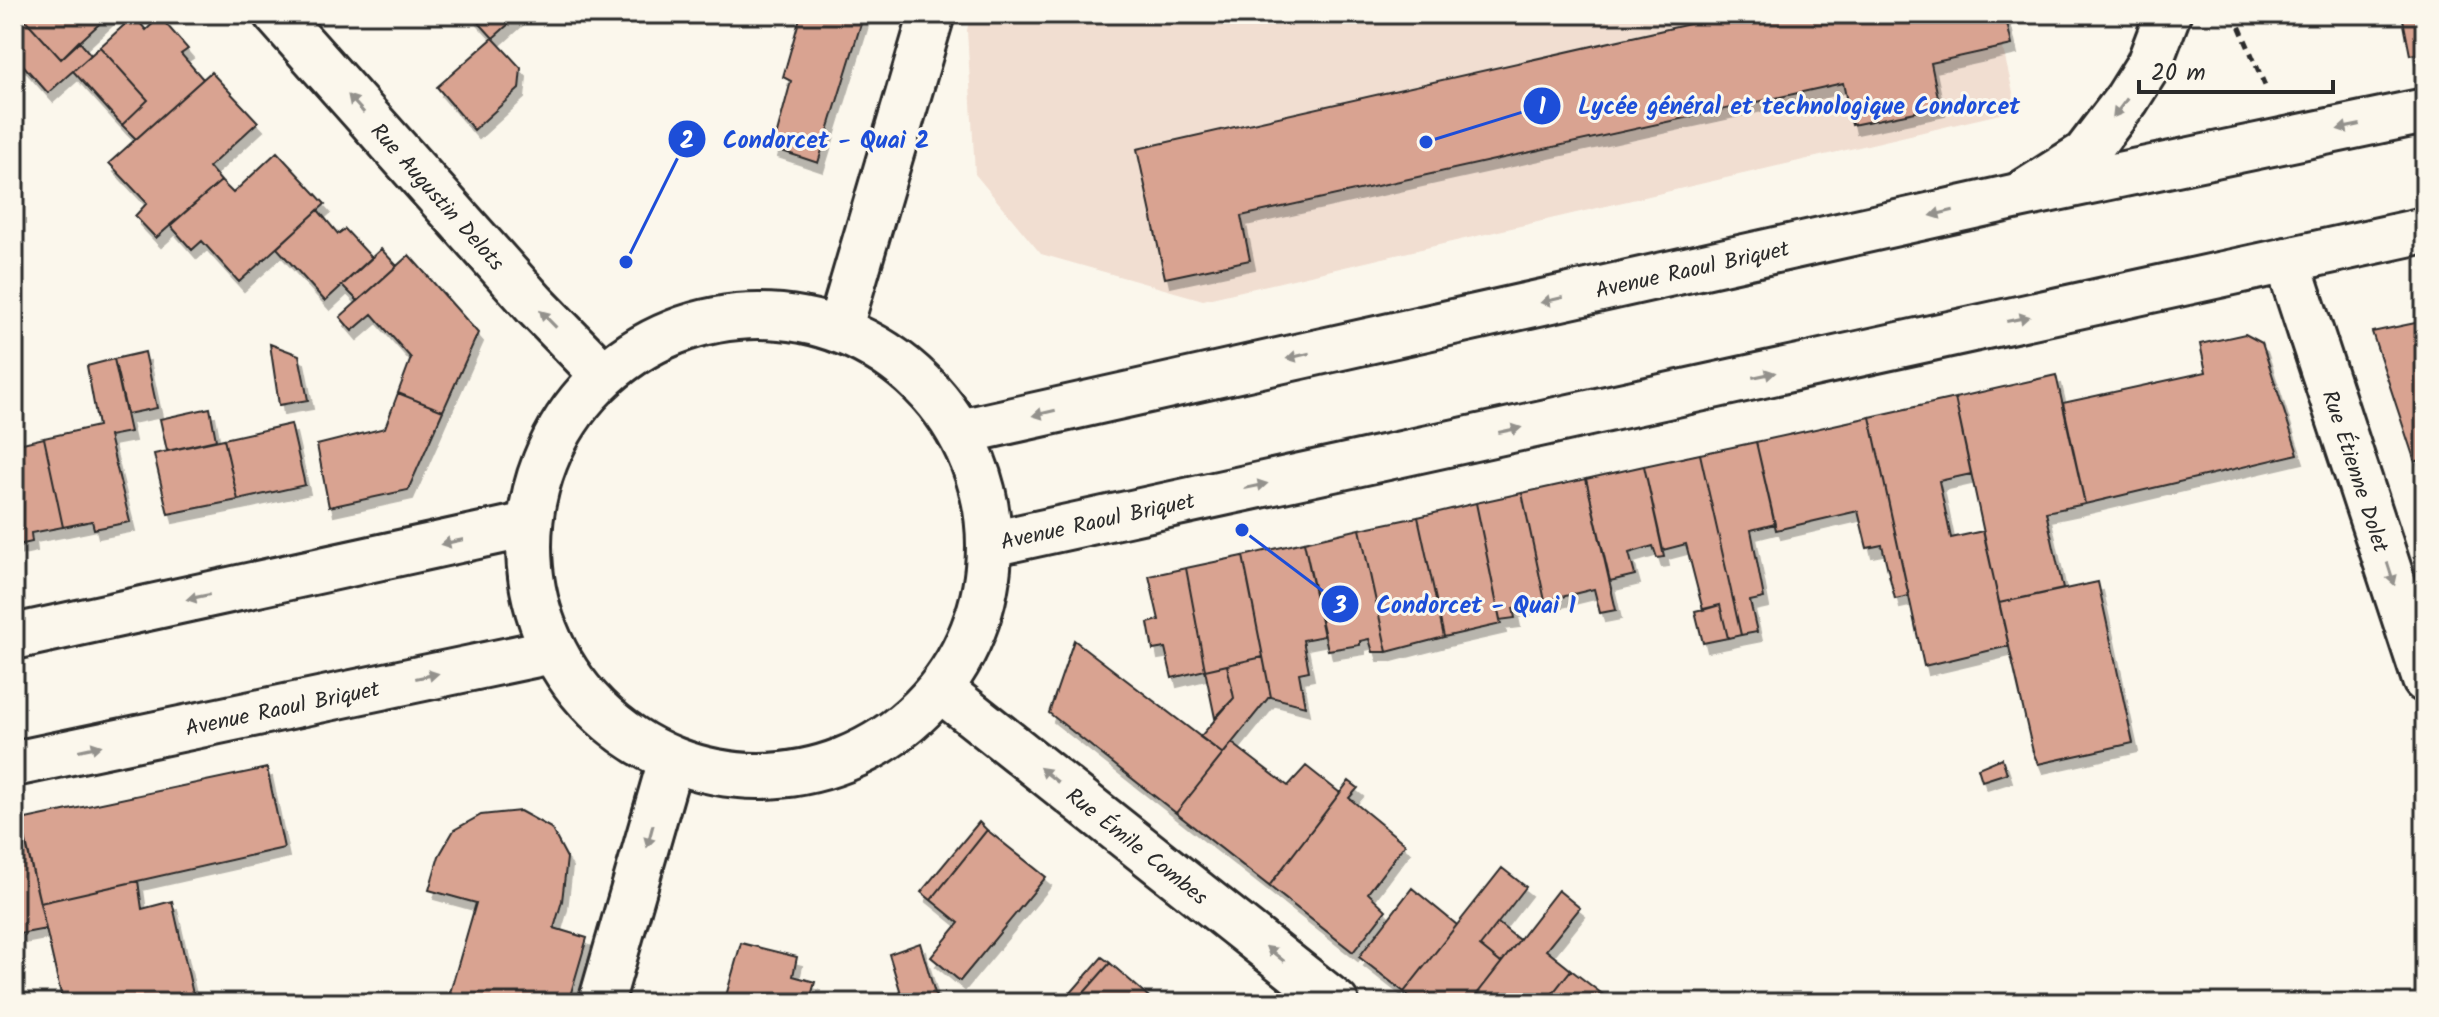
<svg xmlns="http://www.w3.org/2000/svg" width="2439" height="1017" viewBox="0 0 2439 1017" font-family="Kalam,sans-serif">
  <defs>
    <filter id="shadow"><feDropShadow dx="5" dy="9" stdDeviation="0" flood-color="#0004"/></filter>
  </defs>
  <rect width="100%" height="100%" fill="#fbf7ec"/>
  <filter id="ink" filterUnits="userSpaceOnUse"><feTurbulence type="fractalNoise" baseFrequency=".0125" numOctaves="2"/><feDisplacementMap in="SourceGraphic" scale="16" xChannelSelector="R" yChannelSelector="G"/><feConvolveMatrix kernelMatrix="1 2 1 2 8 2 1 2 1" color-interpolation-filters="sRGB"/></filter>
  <g filter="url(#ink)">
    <!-- built -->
    <path fill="#f1ded1" d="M971,14h1024l22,96 -814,190 -162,-46 -66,-80 -8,-144z"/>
    <!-- building -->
    <path fill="#d9a391" stroke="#2b2b2b" stroke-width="2" filter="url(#shadow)" d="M14,14h6l41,45 18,-18 12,14 -43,38 -34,-38z
      M20,14h90l-49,45z
      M471,14h49l-27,24z
      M801,14h63l-46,149 -45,-15 18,-67 -8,-4z
      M1701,14h304l7,31 -81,18 9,44 -88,18 -9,-42 -602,133 9,44 -85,18 -28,-129 566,-128z
      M2402,14h23v38l-15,3z
      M134,16l12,14 14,-13 28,32 -7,5 22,25 -67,60 -14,-14 26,-25 -48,-53z
      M493,38l28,30 -2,21 -45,41 -37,-43z
      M100,47l48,53 -26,25 -49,-54z
      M211,72l47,50 -49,45 12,14 -65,57 -21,-22 12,-13 -38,-40z
      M277,152l48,52 -86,78 -37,-41 -10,9 -22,-25 51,-44 12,12z
      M318,210l20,24 7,-5 27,29 -47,43 -48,-53z
      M381,249l16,17 -39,35 -16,-16z
      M409,255l69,78 -35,78 -45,-18 13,-35 -39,-44 -20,17 -12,-14z
      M2425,321v137l-10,4 -43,-130z
      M2245,334l17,9 36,111 -213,50 -22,-101 143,-31 -6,-28z
      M270,344l29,11 9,45 -29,5z
      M145,352l12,56 -30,6 -13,-55z
      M114,359l16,73 -21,4 21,86 -36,7 -2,-8 -29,6 -19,-89 54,-12 -11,-60z
      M2056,375l29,129 -39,8 17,77 -64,14 -44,-205z
      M398,393l45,18 -35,79 -79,17 -12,-62 68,-17z
      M1955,398l16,76 -32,7 12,57 32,-7 26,115 -85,20 -54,-249z
      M210,408l6,32 -49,11 -7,-32z
      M1870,417l39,179 -14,3 -13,-54 -15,3 -9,-37 -82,19 -20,-88z
      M291,424l14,61 -67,15 -14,-61z
      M44,438l19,89 -32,6 1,9 -18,4v-101z
      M224,439l14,61 -70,14 -14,-60z
      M1756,442l19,82 -24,6 13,68 -14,3 7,31 -16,3 -41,-181z
      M1700,454l41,181 -13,3 -8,-33 -17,5 -17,-66 -23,6 -19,-84z
      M1644,466l20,91 -7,1 -4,-12 -24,7 6,22 -25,6 -24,-102z
      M1586,479l30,131 -16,3 -6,-24 -49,12 -23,-108z
      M1522,493l23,108 -32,7 2,10 -15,2 -24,-117z
      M1476,503l25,121 -57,13 -26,-120z
      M1418,517l26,120 -57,15 -27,-123z
      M1360,529l27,123h-14l-4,-13 -9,2v4l-32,5 -24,-108z
      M1304,542l20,94 -21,4 6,31 -10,2 6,33 -34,-9 -28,-141z
      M1243,556l20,101 -58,13 -19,-102z
      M1186,568l19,102 -33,8 -7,-30 -12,2 -5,-27 11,-3 -10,-44z
      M2098,582l35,161 -95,21 -5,-12 -34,-149z
      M1720,605l8,33 -25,5 -8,-32z
      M1074,640l149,114 -47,59 -127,-100z
      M1263,657l8,40h-2l-46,57 -23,-17 34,-39 -7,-33z
      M1227,665l7,33 -19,20 -10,-48z
      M1232,743l56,43 18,-20 34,27 -71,93 -93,-73z
      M2002,758l5,15 -25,8 -4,-13z
      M267,768l17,80 -244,55 -19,-83z
      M1349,781l9,7 -9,10 56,46 -37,49 18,17 -33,42 -84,-66z
      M520,811l31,17 16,30 -5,43 -8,27 33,10 -19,65h-121l29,-100 -47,-13 10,-34 15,-26 27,-15z
      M979,822l8,8 -56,70 -10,-8z
      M987,830l59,47 -86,104 -29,-24 28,-34 -28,-23z
      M26,844l20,85 -32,6v-89z
      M1502,868l24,19 -46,59 21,17 -31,40h-52l-14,-11z
      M138,881l4,28 30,-8 23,102h-132l-23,-100z
      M1412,888l45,37 -53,67 -45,-35z
      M1558,890l22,18 -34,42 25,20 -26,33h-75z
      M1498,923l21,17 -18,23 -21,-17z
      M741,943l56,14 -4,19 22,6 -6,21h-85z
      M920,943l17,57 -11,3h-22l-15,-49z
      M1102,957l8,6 -35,40h-13z
      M1110,963l46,40h-81z
      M1571,970l43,33h-69z"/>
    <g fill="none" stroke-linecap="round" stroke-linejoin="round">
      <defs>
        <g id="street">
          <path id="s1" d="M276,14l258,290 69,71"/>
          <path d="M2023,193l62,-39 42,-55 22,-35 19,-50"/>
          <path id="s2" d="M2287,260l138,420"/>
          <path d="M839,330l93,-316"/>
          <path id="s3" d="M940,689l396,314"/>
          <path d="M601,1003l70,-243"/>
        </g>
        <g id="secondary">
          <circle cx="759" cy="546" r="230"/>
          <path id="s4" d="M960,432l1058,-236 407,-85"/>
          <path id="s5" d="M990,544l1435,-314"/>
          <path d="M14,637l514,-112"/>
          <path id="s6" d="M14,764l538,-113"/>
        </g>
      </defs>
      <!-- street casing -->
      <use href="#street" stroke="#2b2b2b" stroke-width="50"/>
      <!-- secondary casing -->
      <use href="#secondary" stroke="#2b2b2b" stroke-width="50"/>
      <!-- path -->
      <path stroke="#2b2b2b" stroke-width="5" stroke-dasharray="8 6" stroke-linecap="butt" d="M2234,14l32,74"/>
      <!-- street -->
      <use href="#street" stroke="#fbf7ec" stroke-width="44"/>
      <!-- secondary -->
      <use href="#secondary" stroke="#fbf7ec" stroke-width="44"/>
    </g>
    <!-- one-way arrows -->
    <defs><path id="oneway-solid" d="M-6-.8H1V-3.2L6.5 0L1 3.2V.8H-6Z" transform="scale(2)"/></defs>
    <g fill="#93918c">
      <use href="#oneway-solid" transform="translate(356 104) rotate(-132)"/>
      <use href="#oneway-solid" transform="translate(2120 108) rotate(127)"/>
      <use href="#oneway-solid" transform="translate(2349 127) rotate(168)"/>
      <use href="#oneway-solid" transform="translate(1942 213) rotate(167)"/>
      <use href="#oneway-solid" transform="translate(1552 300) rotate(167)"/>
      <use href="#oneway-solid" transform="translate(548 319) rotate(-134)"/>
      <use href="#oneway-solid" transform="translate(2018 319) rotate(-12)"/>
      <use href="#oneway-solid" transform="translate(1298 356) rotate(167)"/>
      <use href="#oneway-solid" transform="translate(1764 375) rotate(-12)"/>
      <use href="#oneway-solid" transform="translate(1044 413) rotate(167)"/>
      <use href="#oneway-solid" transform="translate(1510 430) rotate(-12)"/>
      <use href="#oneway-solid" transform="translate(1256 486) rotate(-12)"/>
      <use href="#oneway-solid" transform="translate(452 542) rotate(168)"/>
      <use href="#oneway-solid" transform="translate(2391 574) rotate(72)"/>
      <use href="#oneway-solid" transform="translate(198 597) rotate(168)"/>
      <use href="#oneway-solid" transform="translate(427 676) rotate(-12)"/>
      <use href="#oneway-solid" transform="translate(90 748) rotate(-12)"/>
      <use href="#oneway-solid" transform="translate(1049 775) rotate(-141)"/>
      <use href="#oneway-solid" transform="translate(650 836) rotate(105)"/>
      <use href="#oneway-solid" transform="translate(1275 954) rotate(-141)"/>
    </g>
  </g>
  <g text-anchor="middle" stroke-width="6" stroke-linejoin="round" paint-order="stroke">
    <!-- street labels -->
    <g font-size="22" fill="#2b2b2b" stroke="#fbf7ec">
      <text dy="8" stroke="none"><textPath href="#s1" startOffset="244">Rue Augustin Delots</textPath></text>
      <text dy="8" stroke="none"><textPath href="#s4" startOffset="750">Avenue Raoul Briquet</textPath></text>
      <text dy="8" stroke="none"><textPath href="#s2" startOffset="222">Rue Étienne Dolet</textPath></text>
      <text dy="8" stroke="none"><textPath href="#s5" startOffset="110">Avenue Raoul Briquet</textPath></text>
      <text dy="8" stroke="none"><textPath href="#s6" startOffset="274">Avenue Raoul Briquet</textPath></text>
      <text dy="8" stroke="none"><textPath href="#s3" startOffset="252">Rue Émile Combes</textPath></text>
    </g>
  </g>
  <!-- callouts -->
  <path fill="none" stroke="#1d4ed8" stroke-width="3" d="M1426 142L1542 106M626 262L687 139M1242 530L1340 604"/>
  <g fill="#1d4ed8" stroke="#fbf7ec" stroke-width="3">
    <circle cx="1426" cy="142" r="8"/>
    <circle cx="626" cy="262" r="8"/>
    <circle cx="1242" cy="530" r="8"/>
    <circle cx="1542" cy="106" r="20"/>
    <circle cx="687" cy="139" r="20"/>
    <circle cx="1340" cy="604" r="20"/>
  </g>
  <g font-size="24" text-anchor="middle" font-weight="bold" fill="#fff">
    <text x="1542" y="114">1</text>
    <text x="687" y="148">2</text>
    <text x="1340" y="613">3</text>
  </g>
  <g font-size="24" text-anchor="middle" font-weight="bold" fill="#1d4ed8" stroke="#fbf7ec" stroke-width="6" stroke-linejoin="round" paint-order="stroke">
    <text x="1799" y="114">Lycée général et technologique Condorcet</text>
    <text x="826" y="148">Condorcet - Quai 2</text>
    <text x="1476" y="613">Condorcet - Quai 1</text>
  </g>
  <!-- margin -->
  <rect width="2439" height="1017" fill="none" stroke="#fbf7ec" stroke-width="48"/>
  <rect x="24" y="24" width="2391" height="969" fill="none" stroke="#2b2b2b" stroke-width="3" filter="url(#ink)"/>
  <!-- scale -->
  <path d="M2139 80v12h194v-12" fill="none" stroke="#2b2b2b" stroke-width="4"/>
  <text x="2151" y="80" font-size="24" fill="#2b2b2b" stroke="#fbf7ec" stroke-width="6" paint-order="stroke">20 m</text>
</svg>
